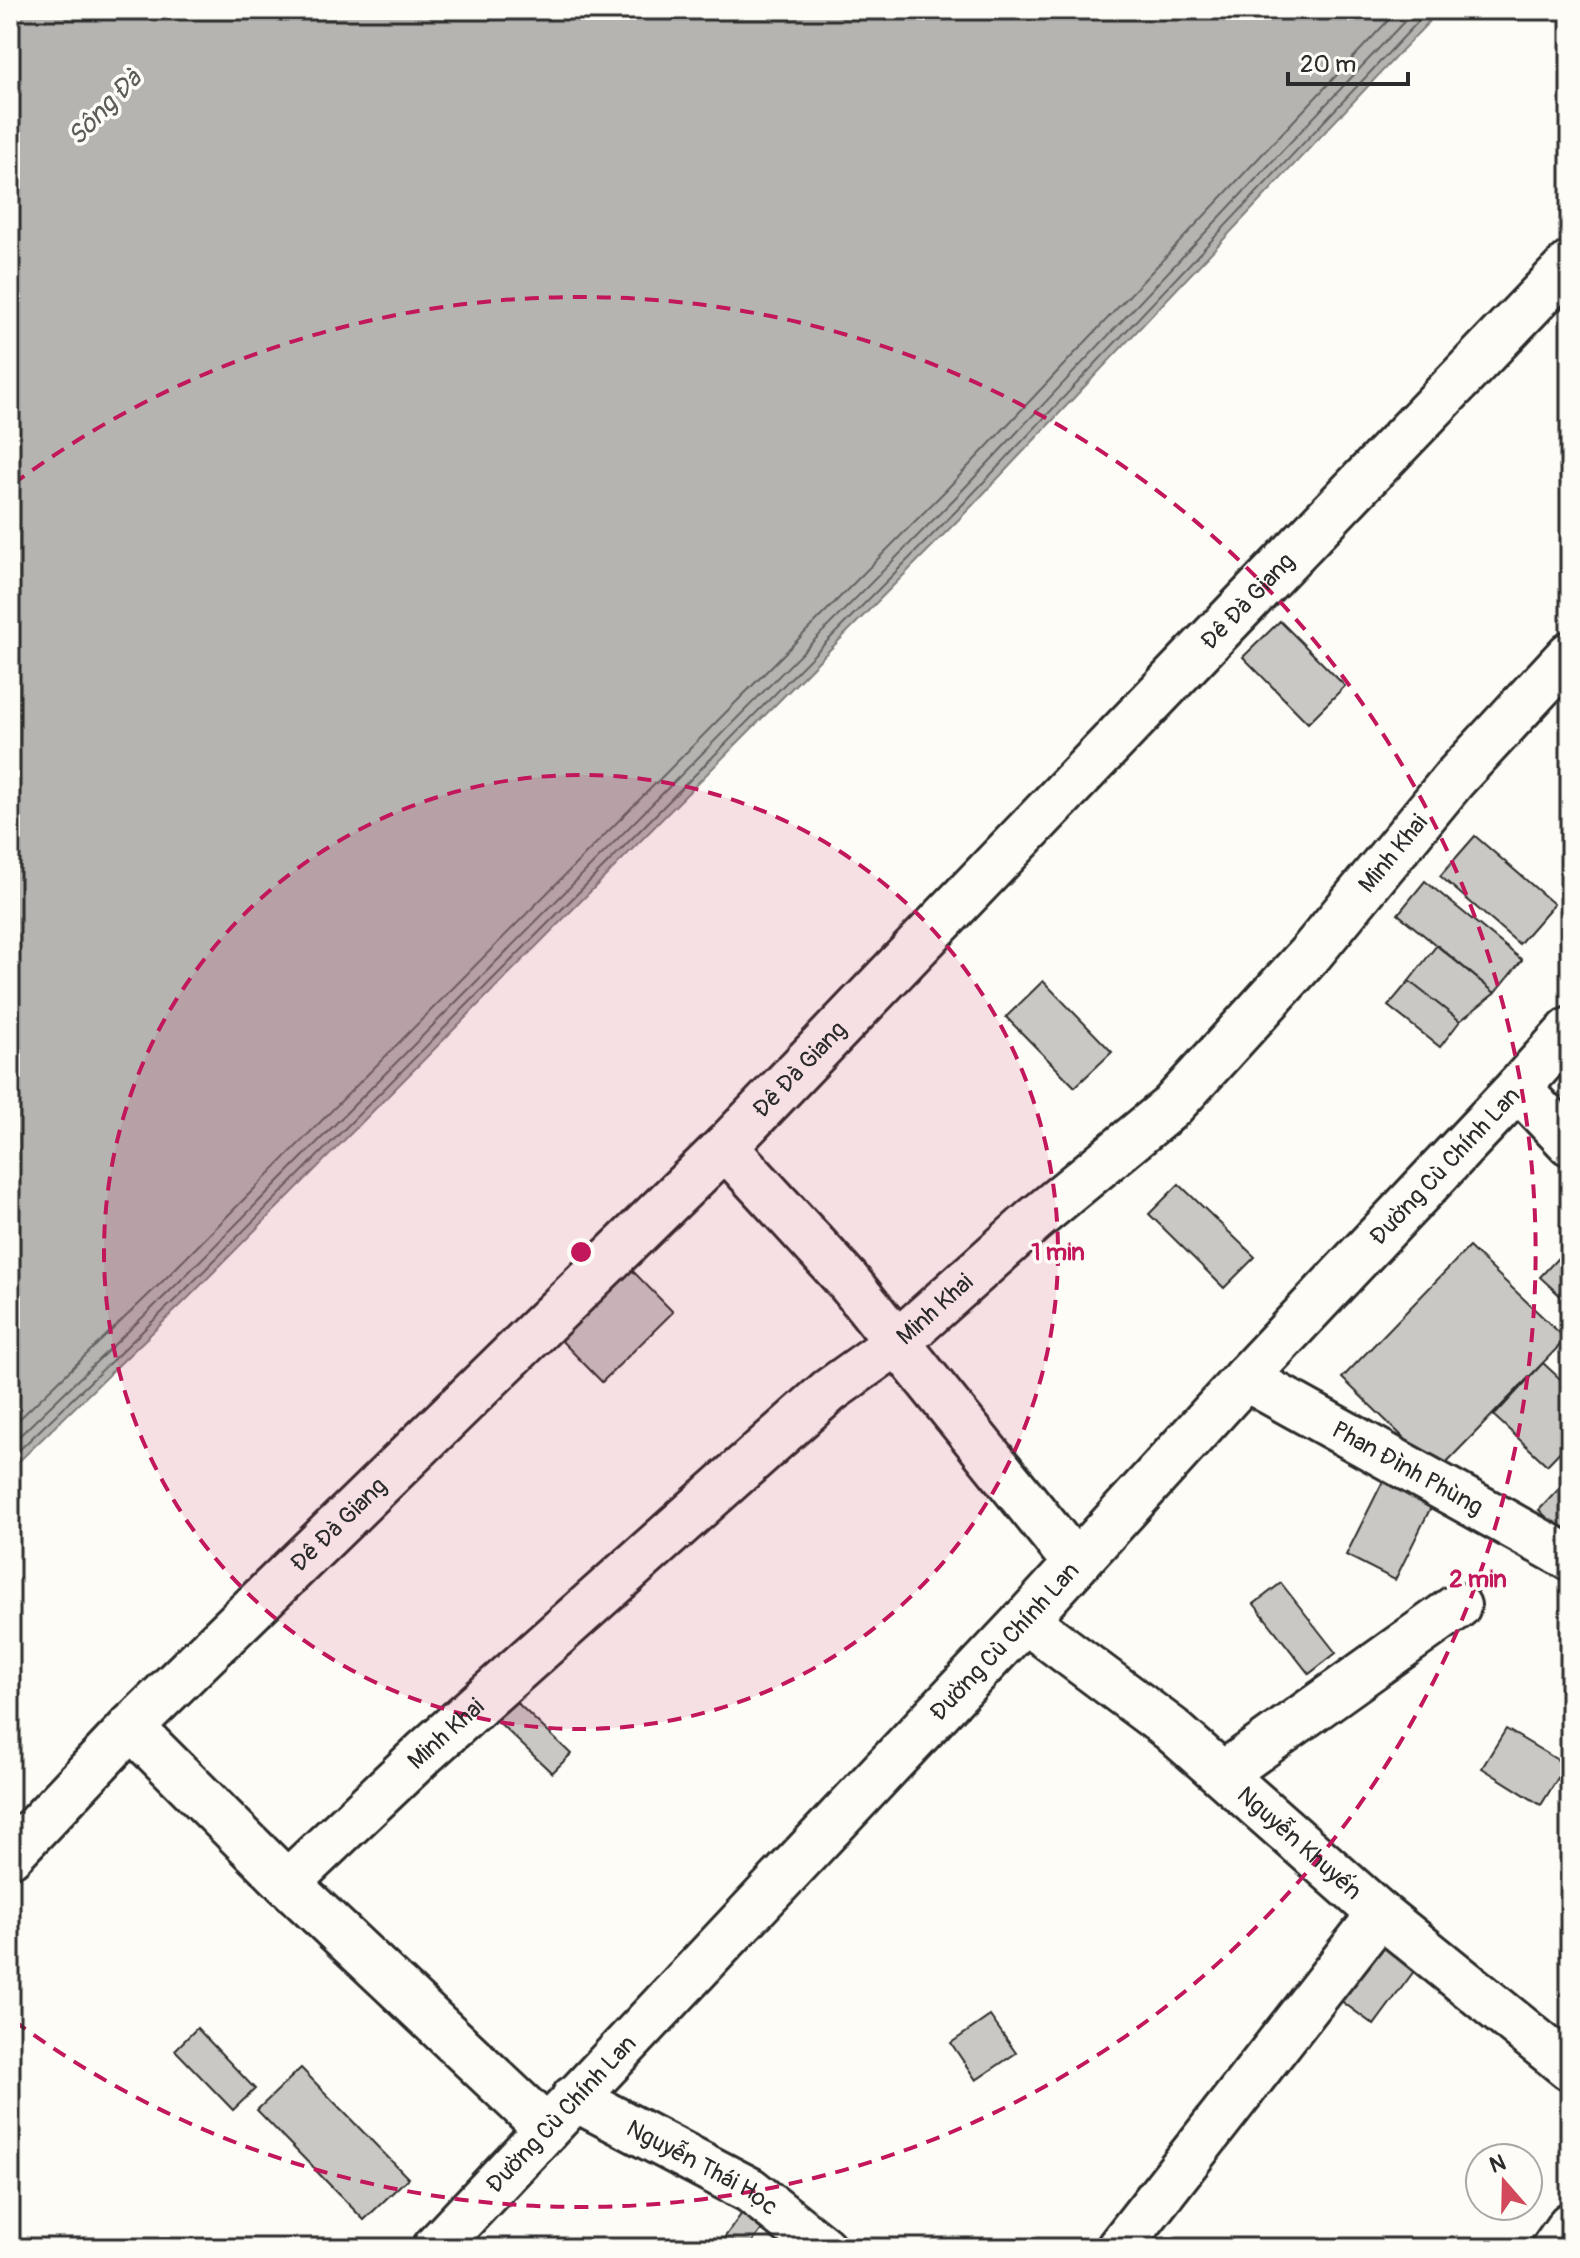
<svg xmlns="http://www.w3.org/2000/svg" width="1580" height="2258" viewBox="0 0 1580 2258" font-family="Pangolin,sans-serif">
  <rect width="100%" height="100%" fill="#fdfcf7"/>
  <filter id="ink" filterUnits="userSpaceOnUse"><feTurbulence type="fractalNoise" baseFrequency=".0125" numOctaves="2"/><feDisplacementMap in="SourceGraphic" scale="16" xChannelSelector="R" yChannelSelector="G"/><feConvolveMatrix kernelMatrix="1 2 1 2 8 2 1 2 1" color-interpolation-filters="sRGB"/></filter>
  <g filter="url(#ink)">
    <!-- water -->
    <path fill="#b5b4b1" stroke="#7e7d7b" stroke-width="2" d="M10,10h1430l-471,499 -782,790 -177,171z"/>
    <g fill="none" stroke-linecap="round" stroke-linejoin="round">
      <!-- shore -->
      <path stroke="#626261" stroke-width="2" d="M10,1428l156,-150 781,-789 451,-479
        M10,1445l164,-158 782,-790 459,-487
        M10,1459l171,-165 782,-790 466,-494"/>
    </g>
    <!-- building -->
    <path fill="#c9c8c4" stroke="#2b2b2b" stroke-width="2" d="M1280,621l65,65 -37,37 -65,-66z
      M1475,836l79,68 -35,40 -79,-68z
      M1425,881l97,79 -27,33 -97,-79z
      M1437,945l58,48 -35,28 -51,-40z
      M1043,981l69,71 -37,35 -69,-70z
      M1409,981l51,40 -20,26 -52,-41z
      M1179,1184l76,73 -31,31 -75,-74z
      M1570,1245v52l-4,4 -26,-24z
      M1469,1247l97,92 -128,132 -96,-93z
      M617,1255l56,57 -71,70 -56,-57z
      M1543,1363l27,25v53l-23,24 -53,-49z
      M1570,1477v51l-6,6 -25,-24z
      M1383,1481l49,24 -37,75 -49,-25z
      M1281,1583l55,70 -27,21 -55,-70z
      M507,1693l64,61 -19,19 -63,-60z
      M1506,1729l60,36 -25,40 -59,-37z
      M1372,1935l45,32 -43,58 -45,-33z
      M990,2016l26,37 -40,27 -25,-37z
      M197,2028l58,61 -22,21 -58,-60z
      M301,2068l107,110 -44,42 -107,-110z
      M745,2209l21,15 -18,24h-31z"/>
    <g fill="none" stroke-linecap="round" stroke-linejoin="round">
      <defs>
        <g id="street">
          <path d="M1518,1088l52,55"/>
          <path d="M725,1147l122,133 229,284"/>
          <path id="s1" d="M1245,1378l325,180"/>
          <path id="s2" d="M1025,1620l146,109 209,185 190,154"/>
          <path d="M131,1727l156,156 259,245"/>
          <path d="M1223,1774l235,-168"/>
          <path id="s3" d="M287,1883l138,-131 404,-361 70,-50 135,-121 137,-113 140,-154 143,-174 116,-125"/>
          <path id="s4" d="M574,2098l176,92 73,58"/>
          <path d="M1119,2248l261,-334"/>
          <path d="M1554,2248l16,-23"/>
        </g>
        <g id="secondary">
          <path id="s5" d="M10,1855l121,-128 594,-580 845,-883"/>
          <path id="s6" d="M435,2248l590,-628 220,-242 273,-290 52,-58"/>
        </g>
      </defs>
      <!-- street casing -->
      <use href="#street" stroke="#2b2b2b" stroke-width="50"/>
      <!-- secondary casing -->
      <use href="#secondary" stroke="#2b2b2b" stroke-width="50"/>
      <!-- street -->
      <use href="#street" stroke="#fdfcf7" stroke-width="44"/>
      <!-- secondary -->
      <use href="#secondary" stroke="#fdfcf7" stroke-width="44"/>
    </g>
  </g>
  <!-- distance rings -->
  <circle cx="581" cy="1252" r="477" fill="#c2185b" fill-opacity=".12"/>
  <g fill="none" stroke="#c2185b" stroke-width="4" stroke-dasharray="14 10">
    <circle cx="581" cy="1252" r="477"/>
    <path d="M13 484A955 955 0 1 1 13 2020"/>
  </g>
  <g text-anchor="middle" stroke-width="7" stroke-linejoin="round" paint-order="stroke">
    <!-- street labels -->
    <g font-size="24" fill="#2b2b2b" stroke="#fdfcf7">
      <text dy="8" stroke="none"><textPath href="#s5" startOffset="1762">Đê Đà Giang</textPath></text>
      <text dy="8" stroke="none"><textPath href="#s3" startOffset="1514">Minh Khai</textPath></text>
      <text dy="8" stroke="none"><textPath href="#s5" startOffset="1114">Đê Đà Giang</textPath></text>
      <text dy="8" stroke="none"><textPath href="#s6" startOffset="1480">Đường Cù Chính Lan</textPath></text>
      <text dy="8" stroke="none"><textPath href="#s3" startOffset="866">Minh Khai</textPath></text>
      <text dy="8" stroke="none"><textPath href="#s1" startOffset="186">Phan Đình Phùng</textPath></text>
      <text dy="8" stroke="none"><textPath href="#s5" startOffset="466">Đê Đà Giang</textPath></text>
      <text dy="8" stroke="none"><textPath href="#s6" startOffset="832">Đường Cù Chính Lan</textPath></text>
      <text dy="8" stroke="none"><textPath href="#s3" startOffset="218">Minh Khai</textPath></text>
      <text dy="8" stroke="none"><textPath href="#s2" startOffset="354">Nguyễn Khuyến</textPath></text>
      <text dy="8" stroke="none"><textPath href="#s6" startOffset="184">Đường Cù Chính Lan</textPath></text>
      <text dy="8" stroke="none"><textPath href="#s4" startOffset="146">Nguyễn Thái Học</textPath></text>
    </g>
    <!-- water labels -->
    <g font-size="26" font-style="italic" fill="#5b5b5a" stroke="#fdfcf7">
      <text transform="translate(104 107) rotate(-46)" y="9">Sông Đà</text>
    </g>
  </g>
  <circle cx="581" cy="1252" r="12" fill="#c2185b" stroke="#fdfcf7" stroke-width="4"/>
  <g font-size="24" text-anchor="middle" font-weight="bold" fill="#c2185b" stroke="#fdfcf7" stroke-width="7" stroke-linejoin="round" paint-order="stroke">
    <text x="1058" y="1260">1 min</text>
    <text x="1478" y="1587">2 min</text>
  </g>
  <!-- margin -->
  <rect width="1580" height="2258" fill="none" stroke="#fdfcf7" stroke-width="40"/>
  <rect x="20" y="20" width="1540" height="2218" fill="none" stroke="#2b2b2b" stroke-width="3" filter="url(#ink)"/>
  <!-- north arrow -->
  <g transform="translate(1504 2182) rotate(340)"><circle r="38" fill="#fdfcf7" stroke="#a9a8a5" stroke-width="2"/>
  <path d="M0-6L14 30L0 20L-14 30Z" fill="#d1495b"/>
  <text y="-12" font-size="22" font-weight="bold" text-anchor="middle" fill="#2b2b2b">N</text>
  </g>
  <!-- scale -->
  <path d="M1288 72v12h120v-12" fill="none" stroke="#2b2b2b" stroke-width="4"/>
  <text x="1300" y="72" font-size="24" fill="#2b2b2b" stroke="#fdfcf7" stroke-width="6" paint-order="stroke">20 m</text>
</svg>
